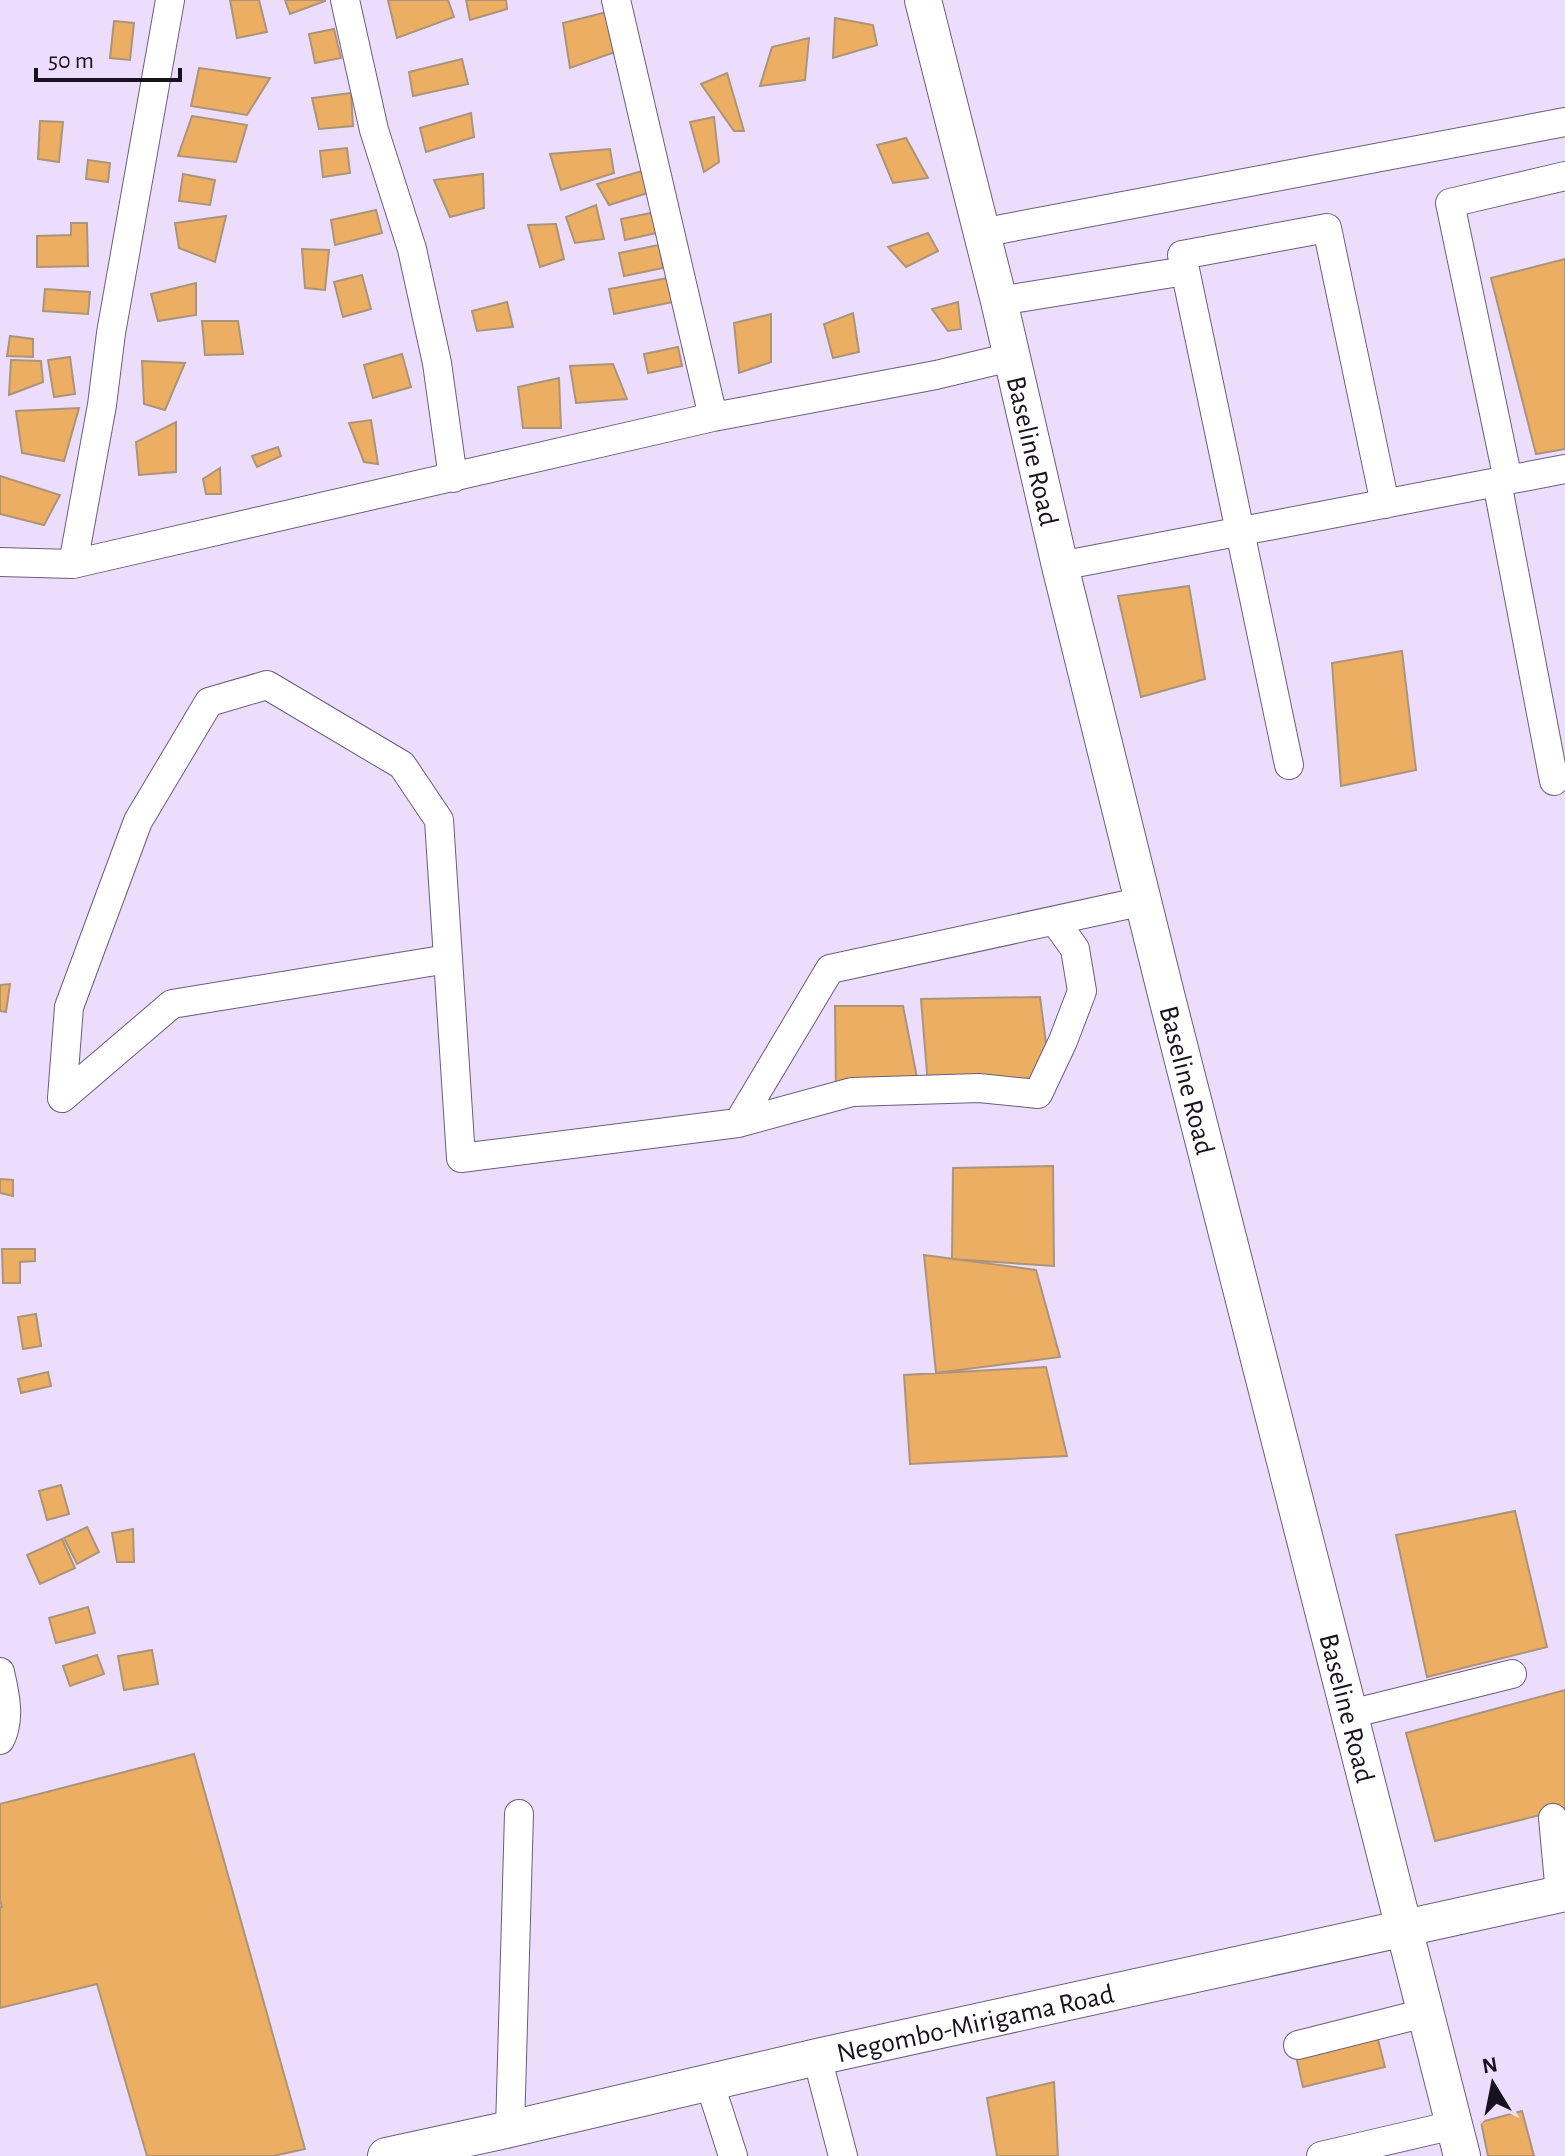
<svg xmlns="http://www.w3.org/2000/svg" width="1565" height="2156" viewBox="0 0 1565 2156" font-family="'Alegreya Sans',sans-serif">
  <rect width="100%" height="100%" fill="#ecddfd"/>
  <!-- building -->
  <path fill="#ecae62" stroke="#ab947a" stroke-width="2" d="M230,0h29l8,32 -30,6z
    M285,0h40v1l-35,13z
    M388,0h60l6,17 -57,21z
    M466,0h40l1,9 -37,11z
    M611,11l4,41 -45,16 -7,-45z
    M835,18l38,7 4,20 -44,13z
    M114,21l20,2 -4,37 -20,-2z
    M334,29l7,29 -26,5 -6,-29z
    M809,38l-4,42 -45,6 12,-39z
    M462,59l6,25 -55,12 -4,-24z
    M199,68l71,10 -23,37 -56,-9z
    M727,73l17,58h-10l-33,-47z
    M351,93l2,33 -34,3 -7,-31z
    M471,113l3,24 -48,15 -6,-24z
    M192,116l55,9 -11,37 -58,-6z
    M714,117l5,45 -15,10 -14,-50z
    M40,121l23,1 -4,40 -21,-3z
    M906,138l22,40 -35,5 -16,-38z
    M347,148l3,25 -27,4 -3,-26z
    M610,149l4,24 -53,17 -11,-36z
    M88,160l22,3 -2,19 -22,-3z
    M649,169l5,22 -45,14 -12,-21z
    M183,174l32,6 -5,25 -31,-4z
    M483,174l1,34 -34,9 -16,-37z
    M596,205l8,34 -29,4 -9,-26z
    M376,210l6,23 -47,12 -4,-25z
    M656,212l5,20 -36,8 -4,-21z
    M226,216l-11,46 -36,-14 -4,-25z
    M71,223h16l1,43 -51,1v-31l34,-1z
    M556,224l8,35 -24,8 -12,-42z
    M928,233l10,18 -32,16 -18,-20z
    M659,245l4,23 -39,8 -5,-23z
    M302,249l27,1 -4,40 -20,-2z
    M1565,259v190l-29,5 -45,-176z
    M362,275l9,34 -28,8 -9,-35z
    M668,278l5,24 -59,12 -5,-25z
    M196,283v32l-38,6 -7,-27z
    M45,289l45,3 -2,22 -45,-3z
    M507,302l6,25 -36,4 -5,-20z
    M958,302l3,27 -13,2 -16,-22z
    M853,313l6,39 -26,6 -9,-34z
    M771,314v48l-32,11 -5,-50z
    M202,321h36l5,33 -38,1z
    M10,336l23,3v18l-26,-1z
    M678,347l4,19 -34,7 -4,-19z
    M402,354l9,33 -38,11 -9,-33z
    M70,357l5,37 -21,3 -6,-37z
    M11,360l30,1 2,21 -34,13z
    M142,361l43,2 -20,47 -21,-6z
    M613,364l14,35 -51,4 -6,-37z
    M559,378l2,50h-38l-5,-41z
    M79,408l-15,53 -42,-8 -6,-42z
    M371,420l7,44 -14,-2 -15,-39z
    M176,422v50l-37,3 -3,-33z
    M278,447l3,9 -24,11 -5,-11z
    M220,468l1,26h-15l-3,-15z
    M0,476l60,19 -16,30 -44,-11z
    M1189,586l16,93 -64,18 -23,-101z
    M1402,651l14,119 -75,16 -9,-123z
    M10,984l-4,28 -6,-1v-26z
    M1040,997l10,77 -121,24 -8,-99z
    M835,1006h68l15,77 -82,12z
    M1053,1166l1,100 -102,-7 1,-91z
    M0,1179l13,1v16l-13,-3z
    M2,1249h33v12l-15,1v21h-17z
    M924,1255l112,15 24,87 -124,16z
    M36,1314l5,32 -18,3 -5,-32z
    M1046,1367l21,89 -157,8 -6,-89z
    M48,1372l3,14 -30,7 -3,-14z
    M61,1485l8,29 -22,6 -8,-29z
    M1515,1511l32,136 -120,30 -31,-142z
    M87,1527l12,25 -22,12 -13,-26z
    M133,1529l1,33h-17l-5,-29z
    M62,1539l13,29 -35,16 -13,-29z
    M88,1607l7,26 -39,10 -7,-25z
    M152,1650l6,34 -34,6 -6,-34z
    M97,1655l7,19 -34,12 -7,-20z
    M1565,1690v119l-130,32 -29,-108z
    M194,1754l111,395 -32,7h-126l-50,-172 -97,24v-101h2l-2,-7v-96z
    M1377,2036l8,31 -82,20 -7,-31z
    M1054,2082l4,74h-61l-10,-58z
    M1522,2111l12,45h-46l-7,-34z"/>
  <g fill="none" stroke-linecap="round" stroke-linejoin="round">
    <defs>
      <path id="minor" d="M345,0l29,130 38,119 25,114 16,115
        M616,0l97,417
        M981,233l584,-111
        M999,301l186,-30
        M1508,480l-58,-277 115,-27
        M1497,482l57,299
        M0,562l73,2 640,-147 223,-42 75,-18
        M73,564l29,-159 9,-72 59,-333
        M1060,566l505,-97
        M1289,765l-107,-510 145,-27 58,276
        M448,959l-276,45 -110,94 7,-91 69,-186 71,-119 58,-17 135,80 37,55 22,338 277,-35 92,-154 314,-68
        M738,1123l114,-31 127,-4 59,6 25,-53 19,-50 -7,-42 -20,-28
        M0,1672c5,22 11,47 0,68
        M1350,1714l162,-40
        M1553,1818l7,76
        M1298,2045l127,-32
        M817,2057l26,99
        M709,2081l24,75
        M510,2129l9,-315
        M1321,2156l133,-31"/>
      <g id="major">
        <path id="s1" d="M923,0l76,301 61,265 106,428 296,1162"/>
        <path id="s2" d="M386,2156l124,-27 307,-72 748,-164"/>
      </g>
    </defs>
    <!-- minor casing -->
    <use href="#minor" stroke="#6b5e7a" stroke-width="30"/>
    <!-- major casing -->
    <use href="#major" stroke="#6b5e7a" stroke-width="38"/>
    <!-- minor -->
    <use href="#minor" stroke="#fff" stroke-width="28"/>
    <!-- major -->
    <use href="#major" stroke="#fff" stroke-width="36"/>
  </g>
  <g text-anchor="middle" stroke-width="7" stroke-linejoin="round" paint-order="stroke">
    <!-- street labels -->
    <g font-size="28" fill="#17121d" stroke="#ecddfd">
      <text dy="10" stroke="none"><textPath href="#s1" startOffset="464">Baseline Road</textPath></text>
      <text dy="10" stroke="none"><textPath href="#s1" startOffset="1112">Baseline Road</textPath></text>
      <text dy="10" stroke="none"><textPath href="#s1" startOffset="1760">Baseline Road</textPath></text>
      <text dy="10" stroke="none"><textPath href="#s2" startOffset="604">Negombo-Mirigama Road</textPath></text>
    </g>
  </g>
  <!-- north arrow -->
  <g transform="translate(1493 2084) rotate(350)" stroke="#ecddfd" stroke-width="6" paint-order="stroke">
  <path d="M0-6L14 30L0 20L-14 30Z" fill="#17121d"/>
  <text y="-12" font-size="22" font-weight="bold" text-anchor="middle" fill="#17121d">N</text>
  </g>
  <!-- scale -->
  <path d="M36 68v12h144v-12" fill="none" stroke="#17121d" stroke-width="4"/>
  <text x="48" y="68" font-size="24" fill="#17121d" stroke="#ecddfd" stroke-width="6" paint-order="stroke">50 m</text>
</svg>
